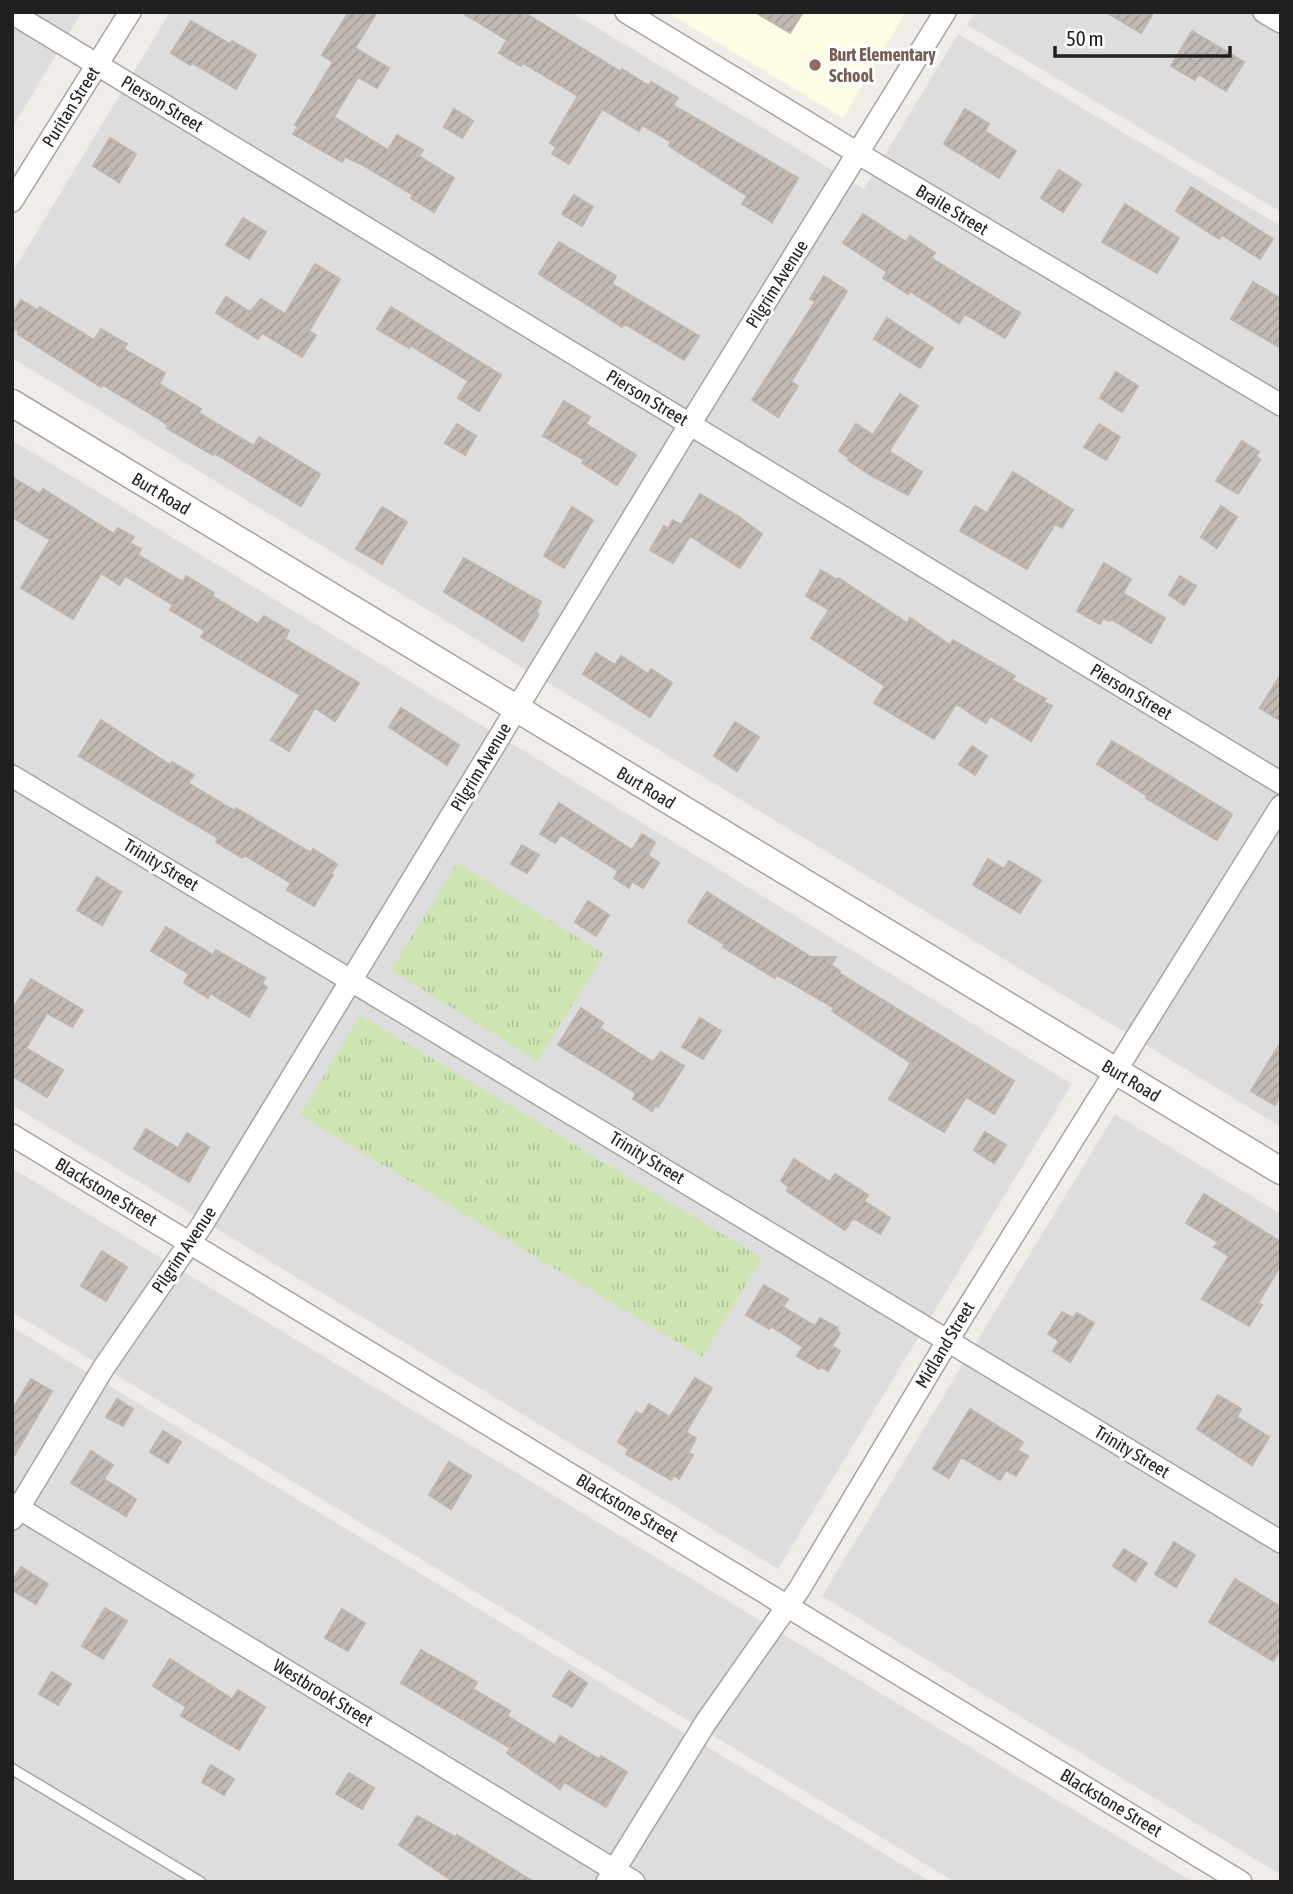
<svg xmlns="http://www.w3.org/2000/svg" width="1293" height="1894" viewBox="0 0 1293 1894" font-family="'Asap Condensed',sans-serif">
  <defs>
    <pattern id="grass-tufts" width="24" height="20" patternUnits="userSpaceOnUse" patternTransform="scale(1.75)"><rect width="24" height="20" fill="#cde5b2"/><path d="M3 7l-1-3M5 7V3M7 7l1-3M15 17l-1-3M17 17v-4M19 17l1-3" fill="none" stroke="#b0c499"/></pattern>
    <pattern id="building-hatch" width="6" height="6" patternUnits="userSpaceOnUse" patternTransform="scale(1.75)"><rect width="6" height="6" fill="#c0b9b4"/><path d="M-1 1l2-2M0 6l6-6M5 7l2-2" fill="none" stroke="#a59f9a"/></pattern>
  </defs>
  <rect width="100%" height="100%" fill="#f0ede8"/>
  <!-- residential -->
  <path fill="#dedddd" d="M12,12h70l-70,116z
    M170,12h401l293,177 94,-155 323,192v901l-1269,-769v-85z
    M975,12h306v200l-314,-187z
    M12,440l1060,644 -294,485 -766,-464z
    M1115,1114l166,100v661l-459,-279z
    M12,1168l1181,714h-238l-943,-570z
    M12,1327l919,555h-919z"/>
  <!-- education -->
  <path fill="#fdfce4" d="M667,12h239l-63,106z"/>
  <!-- grass -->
  <path fill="url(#grass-tufts)" d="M457,863l147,91 -67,107 -146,-91z
    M360,1015l402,243 -60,99 -402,-242z"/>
  <!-- building -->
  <path fill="url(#building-hatch)" stroke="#c1b4ab" stroke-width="2" d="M349,12h28l-22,36 34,20 -12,20 -19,-11 -24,40 54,33 9,-15 26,15 -4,6 35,22 -20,34 -23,-14 2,-3 -52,-31 -16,-7 -3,5 -49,-28 5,-7 -3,-2 38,-63 -11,-7z
    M461,12h62l98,60 1,-3 27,17 2,-4 27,16 -5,7 125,73 -26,44 -30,-18 5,-8 -78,-50 2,-4 -29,-17 -3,6 -37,-22 -33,55 -17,-10 4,-7 -6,-4 28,-47 -55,-33 -2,3 -22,-13 8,-13z
    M755,12h48l-13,21z
    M1106,12h48l-13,21z
    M191,21l39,23 2,-3 24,14 -20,34 -44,-26 -2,2 -19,-12z
    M1192,31l52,31 -18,29 -28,-17 -3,6 -24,-14z
    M454,109l19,12 -11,17 -18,-11z
    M965,109l24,15 -4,7 31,20 -17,27 -55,-34z
    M110,138l26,16 -17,28 -26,-16z
    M1059,170l22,14 -18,28 -22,-14z
    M1191,187l82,52 -13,20 -38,-24 -3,4 -43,-28z
    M574,195l19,12 -11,19 -20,-12z
    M1125,204l54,34 -22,35 -55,-31z
    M863,214l43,28 4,-6 25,17 -4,5 89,55 -15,25 -40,-24 -6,9 -49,-32 -2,3 -25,-16 4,-6 -44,-29z
    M243,218l23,14 -17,27 -23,-14z
    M559,242l57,34 -4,8 87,52 -15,24 -59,-36 -3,3 -83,-53z
    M315,264l25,15 -31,52 7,4 -14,22 -40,-24 -4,6 -42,-26 10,-16 24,15 11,-13 24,15z
    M824,276l23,15 -56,91 7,4 -20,31 -26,-17 63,-98 -5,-3z
    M1253,282l28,17v49l-50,-29z
    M21,300l17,10 2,-3 54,33 7,-11 26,15 -3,5 41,24 -6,11 42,25 -2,4 55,33 5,-9 61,37 -19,32 -77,-47 -10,-6 -1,2 -46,-27 2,-2 -10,-7 -56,-34 -2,2 -83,-53 2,-2 -8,-5v-13z
    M391,307l110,68 -22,36 -21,-13 10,-17 -58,-36 -1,3 -32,-19z
    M887,318l46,30 -13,20 -46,-29z
    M1116,372l22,14 -16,26 -22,-14z
    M900,394l18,12 -29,45 33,21 -14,23 -38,-20 -22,-15 1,-2 -10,-7 17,-27 17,11z
    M564,401l26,16 -4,7 50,31 -19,30 -35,-22 2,-3 -41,-24z
    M457,424l19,12 -11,19 -20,-12z
    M1099,424l21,13 -14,23 -22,-13z
    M1242,441l17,11 -3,4 4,4 -22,34 -22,-13z
    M1013,472l60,38 -11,18 -7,-4 -28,45 -67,-38 15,-25 12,7z
    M12,477l28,17 3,-5 71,45 4,-6 16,9 -4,6 11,6 -3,6 45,27 3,-6 28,17 -2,3 46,28 6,-8 25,15 -4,8 74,44 -24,38 -20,-13 -26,43 -18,-11 29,-45 -99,-58 4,-6 -35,-21 3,-5 -48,-29 -5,9 -19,-12 -28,46 -52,-31 29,-48 -38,-23z
    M700,494l39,23 23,17 -22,34 -50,-32 -17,27 -23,-13 14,-24 4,3 5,-9 8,5z
    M1221,506l16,11 -20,31 -16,-11z
    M382,507l25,15 -25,42 -26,-15z
    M572,507l21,13 -29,48 -20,-12z
    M464,558l77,44 -5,10 3,2 -16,27 -79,-49z
    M1104,563l27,16 -8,14 42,25 -14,25 -40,-24 -2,2 -6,-3 -3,6 -23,-13z
    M821,570l16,10 1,-2 69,45 3,-5 40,27 3,-5 62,36 -3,4 34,19 -2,3 8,4 -21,35 -41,-25 -4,7 -30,-19 -22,35 -60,-36 11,-17 -74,-48 18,-28 -23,-14z
    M1180,576l16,10 -12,19 -15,-10z
    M596,653l19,12 6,-9 27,18 3,-5 21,14 -22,34 -67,-43z
    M1281,674v47l-21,-13z
    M401,708l58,37 -12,20 -58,-38z
    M101,720l69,45 2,-3 22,13 -6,8 47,28 1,-3 75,45 2,-4 24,15 -6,10 2,1 -19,31 -27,-16 4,-7 -47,-28 -2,3 -26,-16 2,-4 -139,-82z
    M735,722l24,15 -22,34 -23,-15z
    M1112,741l120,73 -15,26 -71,-42 1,-2 -50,-32z
    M972,746l15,10 -12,19 -16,-11z
    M559,803l73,47 10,-16 13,8 -7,13 11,8 -16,25 -11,-7 -3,7 -15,-10 4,-7 -57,-36 -6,8 -15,-9z
    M522,845l17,10 -12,18 -16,-9z
    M988,859l16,10 5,-8 32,19 -21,33 -47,-28z
    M97,877l24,15 -19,33 -25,-15z
    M707,892l104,65h25l-5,8 9,6 -1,2 175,108 -20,33 -28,-17 -22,35 -55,-33 22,-36 -79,-52 2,-3 -57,-33 -2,3 -52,-31 2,-2 -37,-23z
    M588,901l21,14 -13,21 -21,-14z
    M166,927l47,28 3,-5 49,28 -3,6 5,3 -18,30 -39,-24 -2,5 -24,-15 5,-9 -38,-23z
    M31,979l52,31 -11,17 -25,-14 -21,35 37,22 -16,27 -35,-21v-66z
    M581,1008l22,15 -3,5 53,34 8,-10 23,14 -26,41 -2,-2 -4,6 -19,-12 3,-6 -78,-48z
    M700,1018l21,13 -18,28 -21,-12z
    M1281,1042v53l-6,10 -24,-14z
    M146,1129l32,19 9,-15 22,14 -20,35 -55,-33z
    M985,1132l21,13 -12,18 -20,-13z
    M794,1159l36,23 5,-8 33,21 -4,6 26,17 -10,16 -27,-16 -8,12 -58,-39 2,-4 -8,-6z
    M1204,1194l77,48v23l-23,38 4,2 -13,21 -47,-27 27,-43 -15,-9 4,-5 -32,-19z
    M102,1251l25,16 -21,34 -25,-15z
    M764,1285l24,14 -5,8 32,19 5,-8 18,10 -1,3 3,2 -8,13 8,5 -12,20 -8,-5 -1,3 -22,-13 6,-9 -32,-21 -2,3 -23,-14z
    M1062,1312l11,6 4,-5 17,10 -24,39 -17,-11 6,-10 -11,-7z
    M695,1378l17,10 -26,44 10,6 -8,15 5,2 -14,24 -5,-4 -3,5 -45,-26 3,-5 -11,-7 18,-30 6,3 7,-11 21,13z
    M31,1379l21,12 -40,68v-49z
    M1218,1395l23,14 -4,8 32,20 -17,28 -55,-36z
    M117,1399l16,10 -10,17 -17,-9z
    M970,1409l53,33 -5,8 10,6 -12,20 -10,-6 -6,10 -39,-23 -12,21 -16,-9z
    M163,1431l18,11 -13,21 -18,-11z
    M91,1451l22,14 -9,14 32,20 -10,17 -55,-33z
    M449,1462l22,14 -20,33 -22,-14z
    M1174,1542l21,13 -19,32 -21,-13z
    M1124,1549l23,14 -12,18 -22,-15z
    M21,1567l27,17 -12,20 -24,-14v-9z
    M1235,1579l46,28v42l-8,12 -64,-39z
    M105,1608l22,13 -24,38 -21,-13z
    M342,1609l23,14 -17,28 -23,-13z
    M421,1650l56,32 -4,7 37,22 -3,5 48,29 5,-9 39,23 2,-3 26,16 -21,35 -42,-25 -4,7 -53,-36 3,-5 -109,-65z
    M170,1659l62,40 6,-9 27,17 -26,43 -58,-34 5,-9 -33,-21z
    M569,1671l18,12 -15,24 -19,-11z
    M52,1672l19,12 -13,21 -19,-11z
    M211,1765l23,14 -10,16 -22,-13z
    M349,1773l25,15 -12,21 -26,-15z
    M417,1816l38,21 2,-2 77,47h-80l-55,-37z"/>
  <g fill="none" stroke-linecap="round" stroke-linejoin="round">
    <defs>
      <path id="service" d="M12,1769l188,113"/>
      <path id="minor" d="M626,12l233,142 422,251
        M1264,12l17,10
        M12,13l1269,770
        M12,201l118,-189
        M12,776l1269,766
        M12,1135l1229,747
        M12,1504l622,378
        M12,1519l92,-152 98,-142 488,-801 255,-412
        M607,1882l99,-160 94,-134 159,-266 322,-516"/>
      <path id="tertiary" d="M12,403l1269,768"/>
    </defs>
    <!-- service casing -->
    <use href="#service" stroke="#a4a4a4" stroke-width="13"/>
    <!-- minor casing -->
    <use href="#minor" stroke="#a4a4a4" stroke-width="24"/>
    <!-- tertiary casing -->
    <use href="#tertiary" stroke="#a4a4a4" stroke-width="29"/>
    <!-- service -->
    <use href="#service" stroke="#fff" stroke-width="10"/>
    <!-- minor -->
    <use href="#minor" stroke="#fff" stroke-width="21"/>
    <!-- tertiary -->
    <use href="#tertiary" stroke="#fff" stroke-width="26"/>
  </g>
  <!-- markers -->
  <circle fill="#8d6e63" stroke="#fff" stroke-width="2.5" cx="815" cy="65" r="7"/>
  <g text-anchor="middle" stroke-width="6" stroke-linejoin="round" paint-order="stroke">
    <!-- education labels -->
    <g font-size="18" font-weight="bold" fill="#785e54" stroke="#fff" text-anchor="start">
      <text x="829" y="61">Burt Elementary<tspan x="829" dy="21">School</tspan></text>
    </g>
    <!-- street labels -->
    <g font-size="18" fill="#202020" stroke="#fff">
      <text transform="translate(162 104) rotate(31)" y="6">Pierson Street</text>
      <text transform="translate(71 107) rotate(-58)" y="6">Puritan Street</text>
      <text transform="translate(952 210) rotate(31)" y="6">Braile Street</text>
      <text transform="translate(777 284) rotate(-58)" y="6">Pilgrim Avenue</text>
      <text transform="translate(647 398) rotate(31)" y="6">Pierson Street</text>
      <text transform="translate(161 494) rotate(31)" y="6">Burt Road</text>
      <text transform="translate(1131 692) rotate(31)" y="6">Pierson Street</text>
      <text transform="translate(481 767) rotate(-59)" y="6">Pilgrim Avenue</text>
      <text transform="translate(646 788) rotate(31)" y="6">Burt Road</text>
      <text transform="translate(161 865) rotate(31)" y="6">Trinity Street</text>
      <text transform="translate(1131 1081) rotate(31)" y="6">Burt Road</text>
      <text transform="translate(647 1158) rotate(31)" y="6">Trinity Street</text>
      <text transform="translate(106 1192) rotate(31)" y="6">Blackstone Street</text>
      <text transform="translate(184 1250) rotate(-56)" y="6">Pilgrim Avenue</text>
      <text transform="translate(945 1345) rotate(-59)" y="6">Midland Street</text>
      <text transform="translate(1132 1452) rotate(31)" y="6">Trinity Street</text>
      <text transform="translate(627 1508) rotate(31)" y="6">Blackstone Street</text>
      <text transform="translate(323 1693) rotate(31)" y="6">Westbrook Street</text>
      <text transform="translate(1111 1803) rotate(31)" y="6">Blackstone Street</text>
    </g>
  </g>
  <!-- border -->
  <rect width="1293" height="1894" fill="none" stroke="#202020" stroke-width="28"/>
  <!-- scale -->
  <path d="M1055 46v10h175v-10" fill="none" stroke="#202020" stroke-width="3.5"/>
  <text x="1066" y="46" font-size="21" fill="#202020" stroke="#ffffff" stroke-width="5" paint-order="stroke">50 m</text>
</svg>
